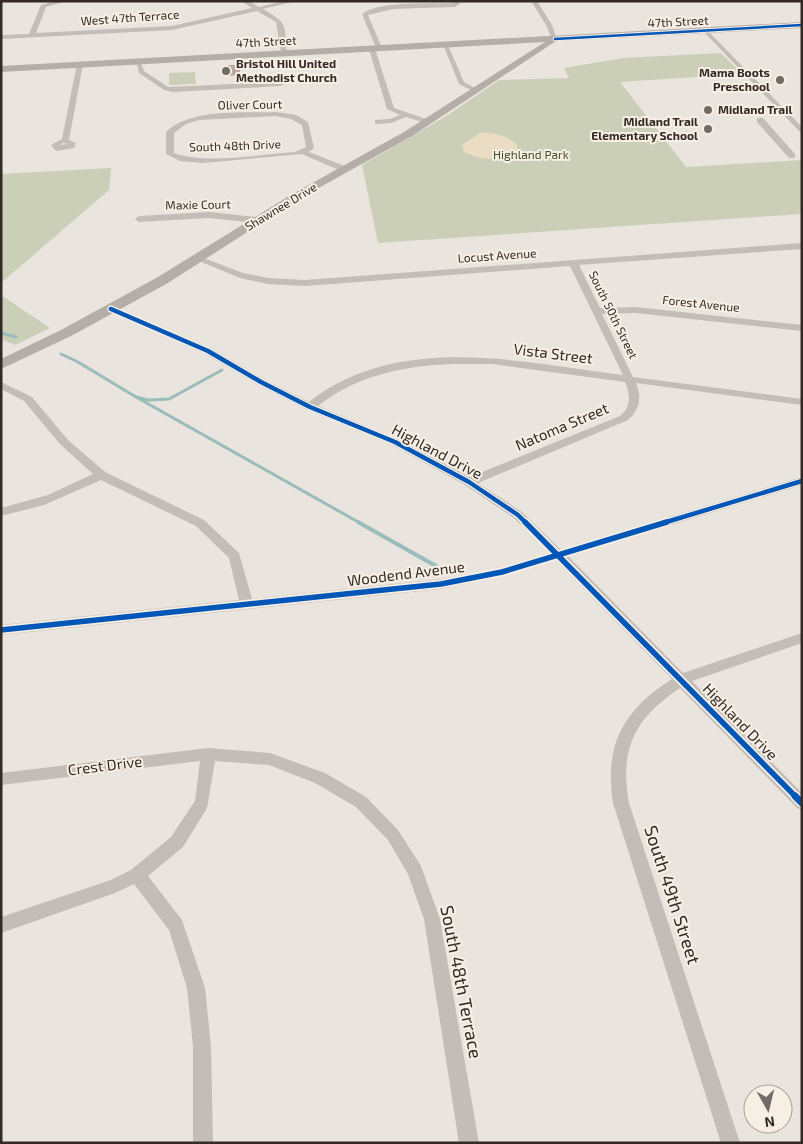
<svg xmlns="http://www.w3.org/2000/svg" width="803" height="1144" viewBox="0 0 803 1144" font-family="'Exo 2',sans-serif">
  <rect width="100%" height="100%" fill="#eae4de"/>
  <!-- green -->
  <path fill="#cccfb8" d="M721,53l21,21 -122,8 66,85 116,-7v54l-424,29 -16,-78 86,-50 51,-35 70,-2 -5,-10 59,-10z
    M195,72l1,12 -27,1v-12z
    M111,168l-2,22 -108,93v-109z
    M1,295l49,33 -35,17 -14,-6z"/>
  <!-- sand -->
  <path fill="#ebdcc4" d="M480,133c11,-1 30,3 37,12v7c-16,10 -36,8 -53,0l-2,-7z"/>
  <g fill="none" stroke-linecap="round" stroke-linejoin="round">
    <!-- stream-far1 -->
    <path stroke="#9abcbb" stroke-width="3" d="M1,333l15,4
      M61,354l17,8 58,35 12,3 21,-1 53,-29
      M136,397l224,126"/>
    <!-- stream -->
    <path stroke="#9abcbb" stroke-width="4" d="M358,522l78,44"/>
  </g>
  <!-- building -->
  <path fill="#bda8a0" d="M225,65h15v10l-15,1z"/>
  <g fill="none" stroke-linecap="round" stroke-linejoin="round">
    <!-- street -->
    <path fill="#c3bcb7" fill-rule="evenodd" d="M55,1h11l-20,6 -10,26 136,-7 80,-18 -11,-7h8l10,6 25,-6h12l-33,8c26,15 21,15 24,44l-3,2 -3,-2 -5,-31 -19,-11 -85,19 -171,9v-4l28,-1 12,-29z
      M454,1l7,2 -6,4 -62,2 -25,6 14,33 -3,2 -3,-2 -14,-34c18,-14 68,-10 92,-11z
      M531,1h6l15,24 5,15 -5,-1 -6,-14z
      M705,28l97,99v7l-99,-103z
      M443,44l5,1 16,37 13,7v2h-4l-14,-7z
      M372,47l3,2 19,59 35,12v4l-23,-7 -15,6 -16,1v-4l15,-1 10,-4 -13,-6 -18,-60z
      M136,60h4l4,11 24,16 113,-5 3,2 -3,2 -108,6 -9,-2 -25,-17z
      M80,62l3,2 -14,76 7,3 -2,5 -18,3 -5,-6 11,-6 15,-75zM63,143l5,1 -8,1z
      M276,112l20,3 12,7 6,26 -5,4 38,15v4h-6l-39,-17 -99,9 -23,-2 -14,-7v-22c23,-24 78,-19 110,-20zM276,116l15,3 11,6 4,22 -11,5c-35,2 -90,13 -121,1v-20l12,-9 13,-4z
      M757,118h6l32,36v4h-6l-32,-36z
      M209,212l48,5 4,3 -4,3 -48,-5 -70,4 -4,-3 4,-3z
      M802,243v6l-223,16 21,43 36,-1 166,18v6l-166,-18 -34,1 31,63 169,22v6l-166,-22c6,15 4,26 -8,37l-150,63 44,29 39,38 241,-73v8l-234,71 115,117 119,-40v10l-110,38 110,112v17l-5,-2 -117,-120c-45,30 -61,61 -51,115l111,340h-19l-108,-340c-9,-58 10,-93 59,-124l-116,-119 -54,16 -61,13 -440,46v-10l238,-25 -10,-42 -33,-32 -95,-46 -57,25 -43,11v-8l47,-13 45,-21 -33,-30 -36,-43 -23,-12v-7l31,15 36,43 37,32 99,48 35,33 13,46 189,-20 61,-11 48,-15 -36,-35 -49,-33 -74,-41 -85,-35 -49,-25 -53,-31 -96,-42v-4h6l98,42 53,31 44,22c89,-70 211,-40 314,-27l-53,-109 -265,20 -37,-2 -28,-6 -46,-19 4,-3 3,1 42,16 25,5 37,2zM452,364h40l133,18c5,13 7,24 -5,34l-150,61 -71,-37 -81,-34c39,-31 85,-40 134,-42z
      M208,748l62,5 55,20 41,24 32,33 23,36 19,53 39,224h-20l-35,-224 -16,-45 -20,-34 -32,-33 -41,-24 -46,-18 -54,-4 -8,47 -24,39 -35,29 34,44 23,68 6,58 2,97h-20v-97l-6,-58 -18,-58 -35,-46 -19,9 -114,40v-16l110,-37 20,-10 40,-33 24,-36 5,-40 -199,24v-12z"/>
    <!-- secondary -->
    <path fill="#b4ada8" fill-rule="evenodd" d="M802,22v6l-246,13 -144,95 -115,64 -129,83 -97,53 -70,33v-10l60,-29 97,-53 131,-81 115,-64 141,-90 -544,30v-6z"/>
    <defs>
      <path id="cycleway-far3" d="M555,39l247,-14"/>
      <path id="cycleway-far2" d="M111,309l97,42 53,31 49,25 85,35 74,40 49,33 8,8
        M663,523l139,-42"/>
      <path id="cycleway-far1" d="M525,522l271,275
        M1,630l440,-46 61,-12 165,-50"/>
      <path id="cycleway" d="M795,796l7,7"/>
    </defs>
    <!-- cycleway-far3 casing -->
    <use href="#cycleway-far3" stroke="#f8efe4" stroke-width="4.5"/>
    <!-- cycleway-far2 casing -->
    <use href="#cycleway-far2" stroke="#f8efe4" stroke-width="7"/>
    <!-- cycleway-far1 casing -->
    <use href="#cycleway-far1" stroke="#f8efe4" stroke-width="9"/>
    <!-- cycleway casing -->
    <use href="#cycleway" stroke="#f8efe4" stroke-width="10"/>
    <!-- cycleway-far3 -->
    <use href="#cycleway-far3" stroke="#0057b8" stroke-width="2.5"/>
    <!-- cycleway-far2 -->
    <use href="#cycleway-far2" stroke="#0057b8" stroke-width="4.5"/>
    <!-- cycleway-far1 -->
    <use href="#cycleway-far1" stroke="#0057b8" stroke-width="5.5"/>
    <!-- cycleway -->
    <use href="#cycleway" stroke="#0057b8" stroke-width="7"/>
  </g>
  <!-- markers -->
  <g fill="#736b66" stroke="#f8efe4" stroke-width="2">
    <circle cx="226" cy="71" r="5"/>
    <circle cx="780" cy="80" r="5"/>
    <circle cx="708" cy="110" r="5"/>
    <circle cx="708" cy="129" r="5"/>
  </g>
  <g text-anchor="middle" stroke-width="4" stroke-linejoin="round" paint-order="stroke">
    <!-- far-street labels -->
    <g font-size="12" fill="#332a26" stroke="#f8efe4">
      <text transform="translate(130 18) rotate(-4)" y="4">West 47th Terrace</text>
      <text transform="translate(678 22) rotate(-3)" y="4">47th Street</text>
      <text transform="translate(266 42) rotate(-3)" y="4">47th Street</text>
      <text transform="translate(250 105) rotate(-1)" y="4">Oliver Court</text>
      <text transform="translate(235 146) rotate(-2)" y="4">South 48th Drive</text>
      <text transform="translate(198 205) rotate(-1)" y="4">Maxie Court</text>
      <text transform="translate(281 207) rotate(-31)" y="4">Shawnee Drive</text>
      <text transform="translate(497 256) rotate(-4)" y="4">Locust Avenue</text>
      <text transform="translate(701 304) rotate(6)" y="4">Forest Avenue</text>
      <text transform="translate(613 315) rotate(64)" y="4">South 50th Street</text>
    </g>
    <!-- far-poi labels -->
    <g font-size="12" font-weight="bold" fill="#332a26" stroke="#f8efe4" text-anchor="start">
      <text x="236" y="68">Bristol Hill United<tspan x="236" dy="14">Methodist Church</tspan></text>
      <text x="770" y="77" text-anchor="end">Mama Boots<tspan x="770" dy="14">Preschool</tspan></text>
      <text x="718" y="114">Midland Trail</text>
      <text x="698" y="126" text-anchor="end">Midland Trail<tspan x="698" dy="14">Elementary School</tspan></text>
    </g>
    <!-- far-park labels -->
    <g font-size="12" fill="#44512b" stroke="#f8efe4">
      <text x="531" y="159">Highland Park</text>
    </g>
    <!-- street labels -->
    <g font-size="15" fill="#332a26" stroke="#f8efe4">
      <text transform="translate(553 354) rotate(7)" y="5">Vista Street</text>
      <text transform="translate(562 427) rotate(-23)" y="5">Natoma Street</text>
      <text transform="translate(437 452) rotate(28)" y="5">Highland Drive</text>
      <text transform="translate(406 574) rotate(-7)" y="5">Woodend Avenue</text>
      <text transform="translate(740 722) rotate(46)" y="5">Highland Drive</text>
      <text transform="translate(105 766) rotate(-7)" y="5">Crest Drive</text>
    </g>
    <!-- near-street labels -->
    <g font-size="18" fill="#332a26" stroke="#f8efe4">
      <text transform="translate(672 895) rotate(72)" y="6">South 49th Street</text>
      <text transform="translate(461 982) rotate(79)" y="6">South 48th Terrace</text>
    </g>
  </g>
  <!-- border -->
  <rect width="803" height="1144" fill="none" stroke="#332a26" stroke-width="5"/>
  <!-- north arrow -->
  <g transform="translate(768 1109) rotate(172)"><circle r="24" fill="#f8efe4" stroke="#a9a098"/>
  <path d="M0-4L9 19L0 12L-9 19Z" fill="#736b66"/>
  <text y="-8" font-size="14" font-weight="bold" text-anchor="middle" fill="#332a26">N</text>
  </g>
</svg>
